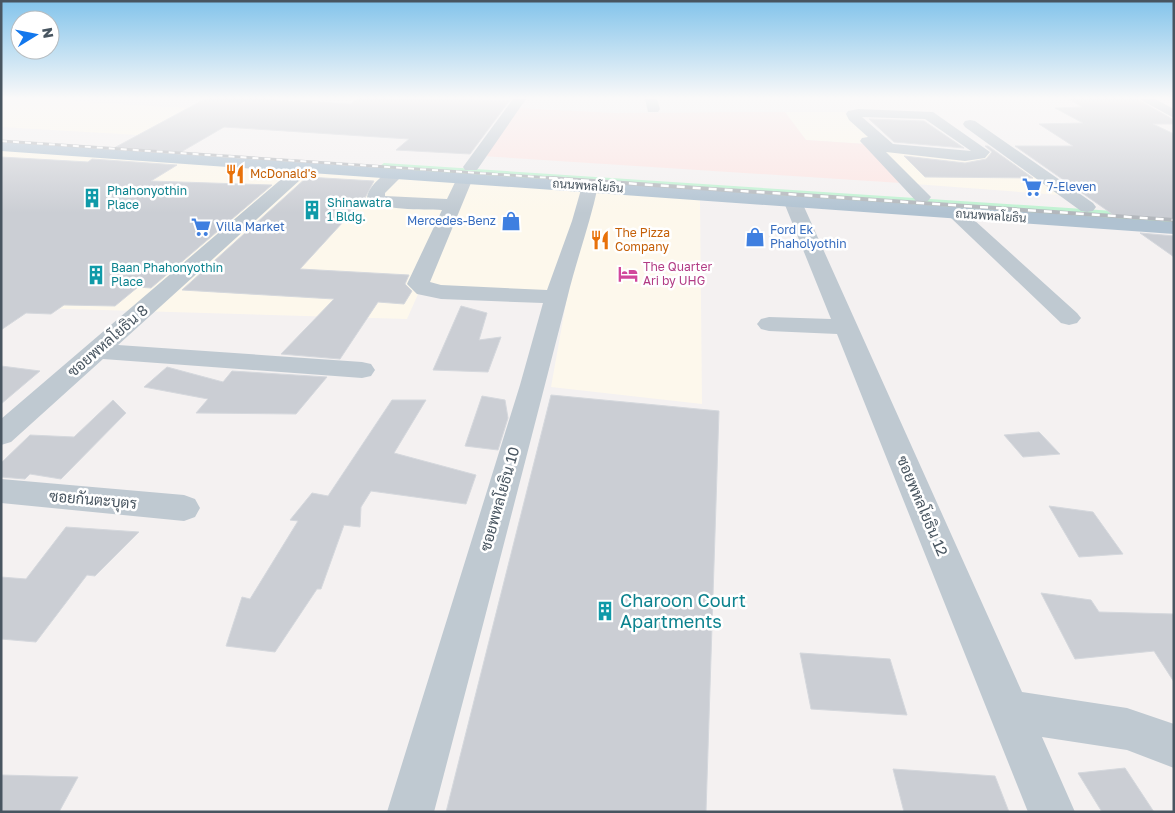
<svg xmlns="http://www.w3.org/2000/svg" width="1175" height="813" viewBox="0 0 1175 813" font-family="'Golos Text',Sarabun,sans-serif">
  <rect width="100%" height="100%" fill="#f4f1f1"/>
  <!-- commercial -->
  <path fill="#fdf8ec" d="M1,99h68l13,3 105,6 -49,27 -137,-8z
    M785,112h59l37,37 119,5 60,41 -159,-12 -35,-39 -60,-4z
    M1,148l699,51 2,205 -151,-17 15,-84 -147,-11 -12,27 -406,-12z"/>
  <!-- medical -->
  <path fill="#fce5e3" d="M516,108l98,5 171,-1 21,28 60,4 35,39 -419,-27z"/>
  <!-- green -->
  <path fill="#c0f2d2" d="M384,163l790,52v8l-797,-55z"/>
  <!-- building -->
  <path fill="#cbced4" stroke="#d5d8dd" d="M205,99h60l86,5 6,-5 153,1 -40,54 -74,-4 13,-11 -185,-12 -43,25 -67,-4z
    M1069,99h68l37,21v4h-21l21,10v86l-59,-4 -100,-70h58l-34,-22 44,-1 -28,-15 27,-1z
    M869,119l55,2 40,27 -70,-6z
    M985,146h3l45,32 -108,-1 -21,-21 61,7 21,-4 6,-7z
    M1,157l87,5 4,-3 85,6 -26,16 121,4 -121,103 -13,-1 -23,19 -51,-1 -13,9 -25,-1 -25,17z
    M307,177l67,4 -9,17 -65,71 109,6 -4,9 7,7 -8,13 -26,-2 -38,57 -59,-5 53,-55 -152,-9z
    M1140,233l34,3v21z
    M461,306l26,7 -8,27 22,-3 -13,35 -55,-2z
    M1,366l39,5 -39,33z
    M167,367l56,15 9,-11 95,6 -31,37 -100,-1 12,-14 -64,-12z
    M551,395l168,16 -13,401h-260z
    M482,396l23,4 3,18 -10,32 -33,-4z
    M113,400l13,13 -65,66 -31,-5 -5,5 -24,-2v-14l29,-28 44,2z
    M392,400h34l-32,53 82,22 -10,29 -95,-13 -10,16 -1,20 -16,-2 -23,64h-4l-42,63 -49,-6 16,-49 8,2 48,-78 -8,-1 22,-27 16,3z
    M1039,432l21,22 -37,3 -19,-22z
    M1049,506l44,6 30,42 -44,3z
    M66,527l73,5 -44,44 -8,-1 -51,67 -35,-3v-62l25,2z
    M1041,593l50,7 8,12 75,2v68l-20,-31 -79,8z
    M800,653l90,6 17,56 -96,-6z
    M1125,768l29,44h-52l-24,-39z
    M893,769l102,7 14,36h-105z
    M1,775l77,2 -19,35h-58z"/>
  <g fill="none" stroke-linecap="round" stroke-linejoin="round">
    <!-- minor -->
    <path fill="#bfc9d1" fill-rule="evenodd" d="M513,99h13l-49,71h-12l-2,-3z
      M645,99h12l3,10 -2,3h-10z
      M1139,99h16l19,10v9z
      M858,109l75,3 57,40 -5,6 -20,3 -79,-9 45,45 -3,4 -6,1 -6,-1 -56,-60 2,-3 6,-1 -19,-17 -3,-6 2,-3zM862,117l63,2 46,32 -78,-7z
      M970,120l5,1 118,82 3,4 -3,4 -6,1 -6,-1 -116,-84 -2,-3 2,-3z
      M305,162l6,2 2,3 -2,3 -193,175 244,17 9,2 4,6 -4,6 -9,2 -259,-19 -92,83 -10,3v-26l298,-255z
      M397,168l6,2 2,3 -20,20v3l62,3 12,-25h12l2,4 -43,104 11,3 106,5 25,-69 10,-35 2,-4h12l2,4c-8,38 -22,75 -31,113 -44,171 -88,342 -133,513h-47l133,-427 23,-82 -102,-4 -24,-5 -10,-10 35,-74c-17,-1 -65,1 -75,-12 1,-12 19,-27 30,-30z
      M792,195l6,1 3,4 221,492 105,16 47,16v44l-47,-18 -85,-13 33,75h-47l-191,-478 -68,-3 -8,-2 -4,-5 4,-5 8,-2 62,2 -48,-119 3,-4z
      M957,209l6,1 114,103 4,5 -4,5 -8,2 -8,-2 -110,-105 -3,-4 3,-4z
      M1,479l183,16 11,4 5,9 -5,9 -11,4 -183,-18z"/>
    <!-- major -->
    <path fill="#b0c2d1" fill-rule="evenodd" d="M1,142l1173,80v12l-1173,-83z"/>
    <defs>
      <path id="rail-far1" d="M1,141l566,38"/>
      <path id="rail" d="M549,178l625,42"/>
    </defs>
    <!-- rail-far1 casing -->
    <use href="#rail-far1" stroke="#b3b7bc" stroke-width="3"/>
    <!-- rail casing -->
    <use href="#rail" stroke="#b3b7bc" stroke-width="4"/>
    <!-- rail-far1 -->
    <use href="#rail-far1" stroke="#fff" stroke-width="2" stroke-dasharray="6" stroke-linecap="butt"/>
    <!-- rail -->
    <use href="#rail" stroke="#fff" stroke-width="2.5" stroke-dasharray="8" stroke-linecap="butt"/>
  </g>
  <!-- sky -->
  <linearGradient id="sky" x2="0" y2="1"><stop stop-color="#83c4eb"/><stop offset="0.46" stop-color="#faf9f9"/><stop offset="1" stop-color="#faf9f9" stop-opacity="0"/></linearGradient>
  <rect width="1175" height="213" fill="url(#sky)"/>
  <!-- icons -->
  <defs>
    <symbol id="restaurant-bare" viewBox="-9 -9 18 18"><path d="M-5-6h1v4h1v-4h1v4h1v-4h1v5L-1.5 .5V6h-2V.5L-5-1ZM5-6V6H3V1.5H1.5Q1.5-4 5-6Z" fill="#e8710a" stroke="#fff" stroke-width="2.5" paint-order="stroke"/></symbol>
    <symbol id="supermarket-bare" viewBox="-9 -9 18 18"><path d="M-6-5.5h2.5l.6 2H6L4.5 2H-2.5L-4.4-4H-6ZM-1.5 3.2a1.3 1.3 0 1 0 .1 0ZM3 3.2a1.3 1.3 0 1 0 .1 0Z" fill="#3f7fe0" stroke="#fff" stroke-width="2.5" paint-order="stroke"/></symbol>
    <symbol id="building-bare" viewBox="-9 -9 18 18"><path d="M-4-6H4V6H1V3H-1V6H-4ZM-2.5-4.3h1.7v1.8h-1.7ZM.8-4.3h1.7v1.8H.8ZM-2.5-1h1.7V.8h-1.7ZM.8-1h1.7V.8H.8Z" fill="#0f9aa8" stroke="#fff" stroke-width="2.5" paint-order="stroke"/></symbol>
    <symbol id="shop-bare" viewBox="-9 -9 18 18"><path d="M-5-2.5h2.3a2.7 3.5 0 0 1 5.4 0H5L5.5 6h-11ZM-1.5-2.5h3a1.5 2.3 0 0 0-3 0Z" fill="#3f7fe0" stroke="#fff" stroke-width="2.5" paint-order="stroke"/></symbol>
    <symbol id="hotel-bare" viewBox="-9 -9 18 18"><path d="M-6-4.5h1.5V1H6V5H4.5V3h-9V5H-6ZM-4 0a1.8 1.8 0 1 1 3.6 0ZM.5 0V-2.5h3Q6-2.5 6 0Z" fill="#d1479c" stroke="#fff" stroke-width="2.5" paint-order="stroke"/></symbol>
  </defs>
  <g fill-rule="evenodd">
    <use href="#restaurant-bare" x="221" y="160" width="28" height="28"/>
    <use href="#supermarket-bare" x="1018" y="173" width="28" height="28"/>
    <use href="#building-bare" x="78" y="184" width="28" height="28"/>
    <use href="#building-bare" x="298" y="196" width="28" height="28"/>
    <use href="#shop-bare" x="497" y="207" width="28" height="28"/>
    <use href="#supermarket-bare" x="187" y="213" width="28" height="28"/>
    <use href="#shop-bare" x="741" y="223" width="28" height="28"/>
    <use href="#restaurant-bare" x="586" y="226" width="28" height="28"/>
    <use href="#hotel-bare" x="614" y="260" width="28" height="28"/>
    <use href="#building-bare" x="82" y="261" width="28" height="28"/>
    <use href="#building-bare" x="591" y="597" width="28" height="28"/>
  </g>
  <g text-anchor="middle" stroke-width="5" stroke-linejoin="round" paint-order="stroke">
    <!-- far-food labels -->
    <g font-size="12" fill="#c56008" stroke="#fff" text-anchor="start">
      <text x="250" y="178">McDonald's</text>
      <text x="615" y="237">The Pizza<tspan x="615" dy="14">Company</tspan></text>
    </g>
    <!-- far-street labels -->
    <g font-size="12" fill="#485560" stroke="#fff">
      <text transform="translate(588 186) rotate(4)" y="4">ถนนพหลโยธิน</text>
      <text transform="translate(991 216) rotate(4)" y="4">ถนนพหลโยธิน</text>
    </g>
    <!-- far-shop labels -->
    <g font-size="12" fill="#366cbe" stroke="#fff" text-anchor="start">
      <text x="1047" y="191">7-Eleven</text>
      <text x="496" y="225" text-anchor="end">Mercedes-Benz</text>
      <text x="216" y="231">Villa Market</text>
      <text x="770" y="234">Ford Ek<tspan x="770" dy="14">Phaholyothin</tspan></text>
    </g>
    <!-- far-culture labels -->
    <g font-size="12" fill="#0d838f" stroke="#fff" text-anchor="start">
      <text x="107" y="195">Phahonyothin<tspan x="107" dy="14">Place</tspan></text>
      <text x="327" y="207">Shinawatra<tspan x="327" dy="14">1 Bldg.</tspan></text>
      <text x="111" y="272">Baan Phahonyothin<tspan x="111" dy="14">Place</tspan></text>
    </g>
    <!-- far-hotel labels -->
    <g font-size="12" fill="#b23c85" stroke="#fff" text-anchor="start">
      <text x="643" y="271">The Quarter<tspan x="643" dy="14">Ari by UHG</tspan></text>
    </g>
    <!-- street labels -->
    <g font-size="15" fill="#485560" stroke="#fff">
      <text transform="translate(108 341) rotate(-41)" y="5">ซอยพหลโยธิน 8</text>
      <text transform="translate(500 499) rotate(-74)" y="5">ซอยพหลโยธิน 10</text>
      <text transform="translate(93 500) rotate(5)" y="5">ซอยกันตะบุตร</text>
      <text transform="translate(922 506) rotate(67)" y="5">ซอยพหลโยธิน 12</text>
    </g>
    <!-- near-culture labels -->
    <g font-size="18" fill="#0d838f" stroke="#fff" text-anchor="start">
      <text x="620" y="607">Charoon Court<tspan x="620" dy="21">Apartments</tspan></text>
    </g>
  </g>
  <!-- border -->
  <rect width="1175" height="813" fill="none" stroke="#485560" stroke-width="5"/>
  <!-- north arrow -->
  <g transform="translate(35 35) rotate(80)"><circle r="24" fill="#ffffff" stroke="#b6bbbf"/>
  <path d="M0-4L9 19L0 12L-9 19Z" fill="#1277ed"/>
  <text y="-8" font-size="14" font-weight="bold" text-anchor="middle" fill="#485560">N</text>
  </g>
</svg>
